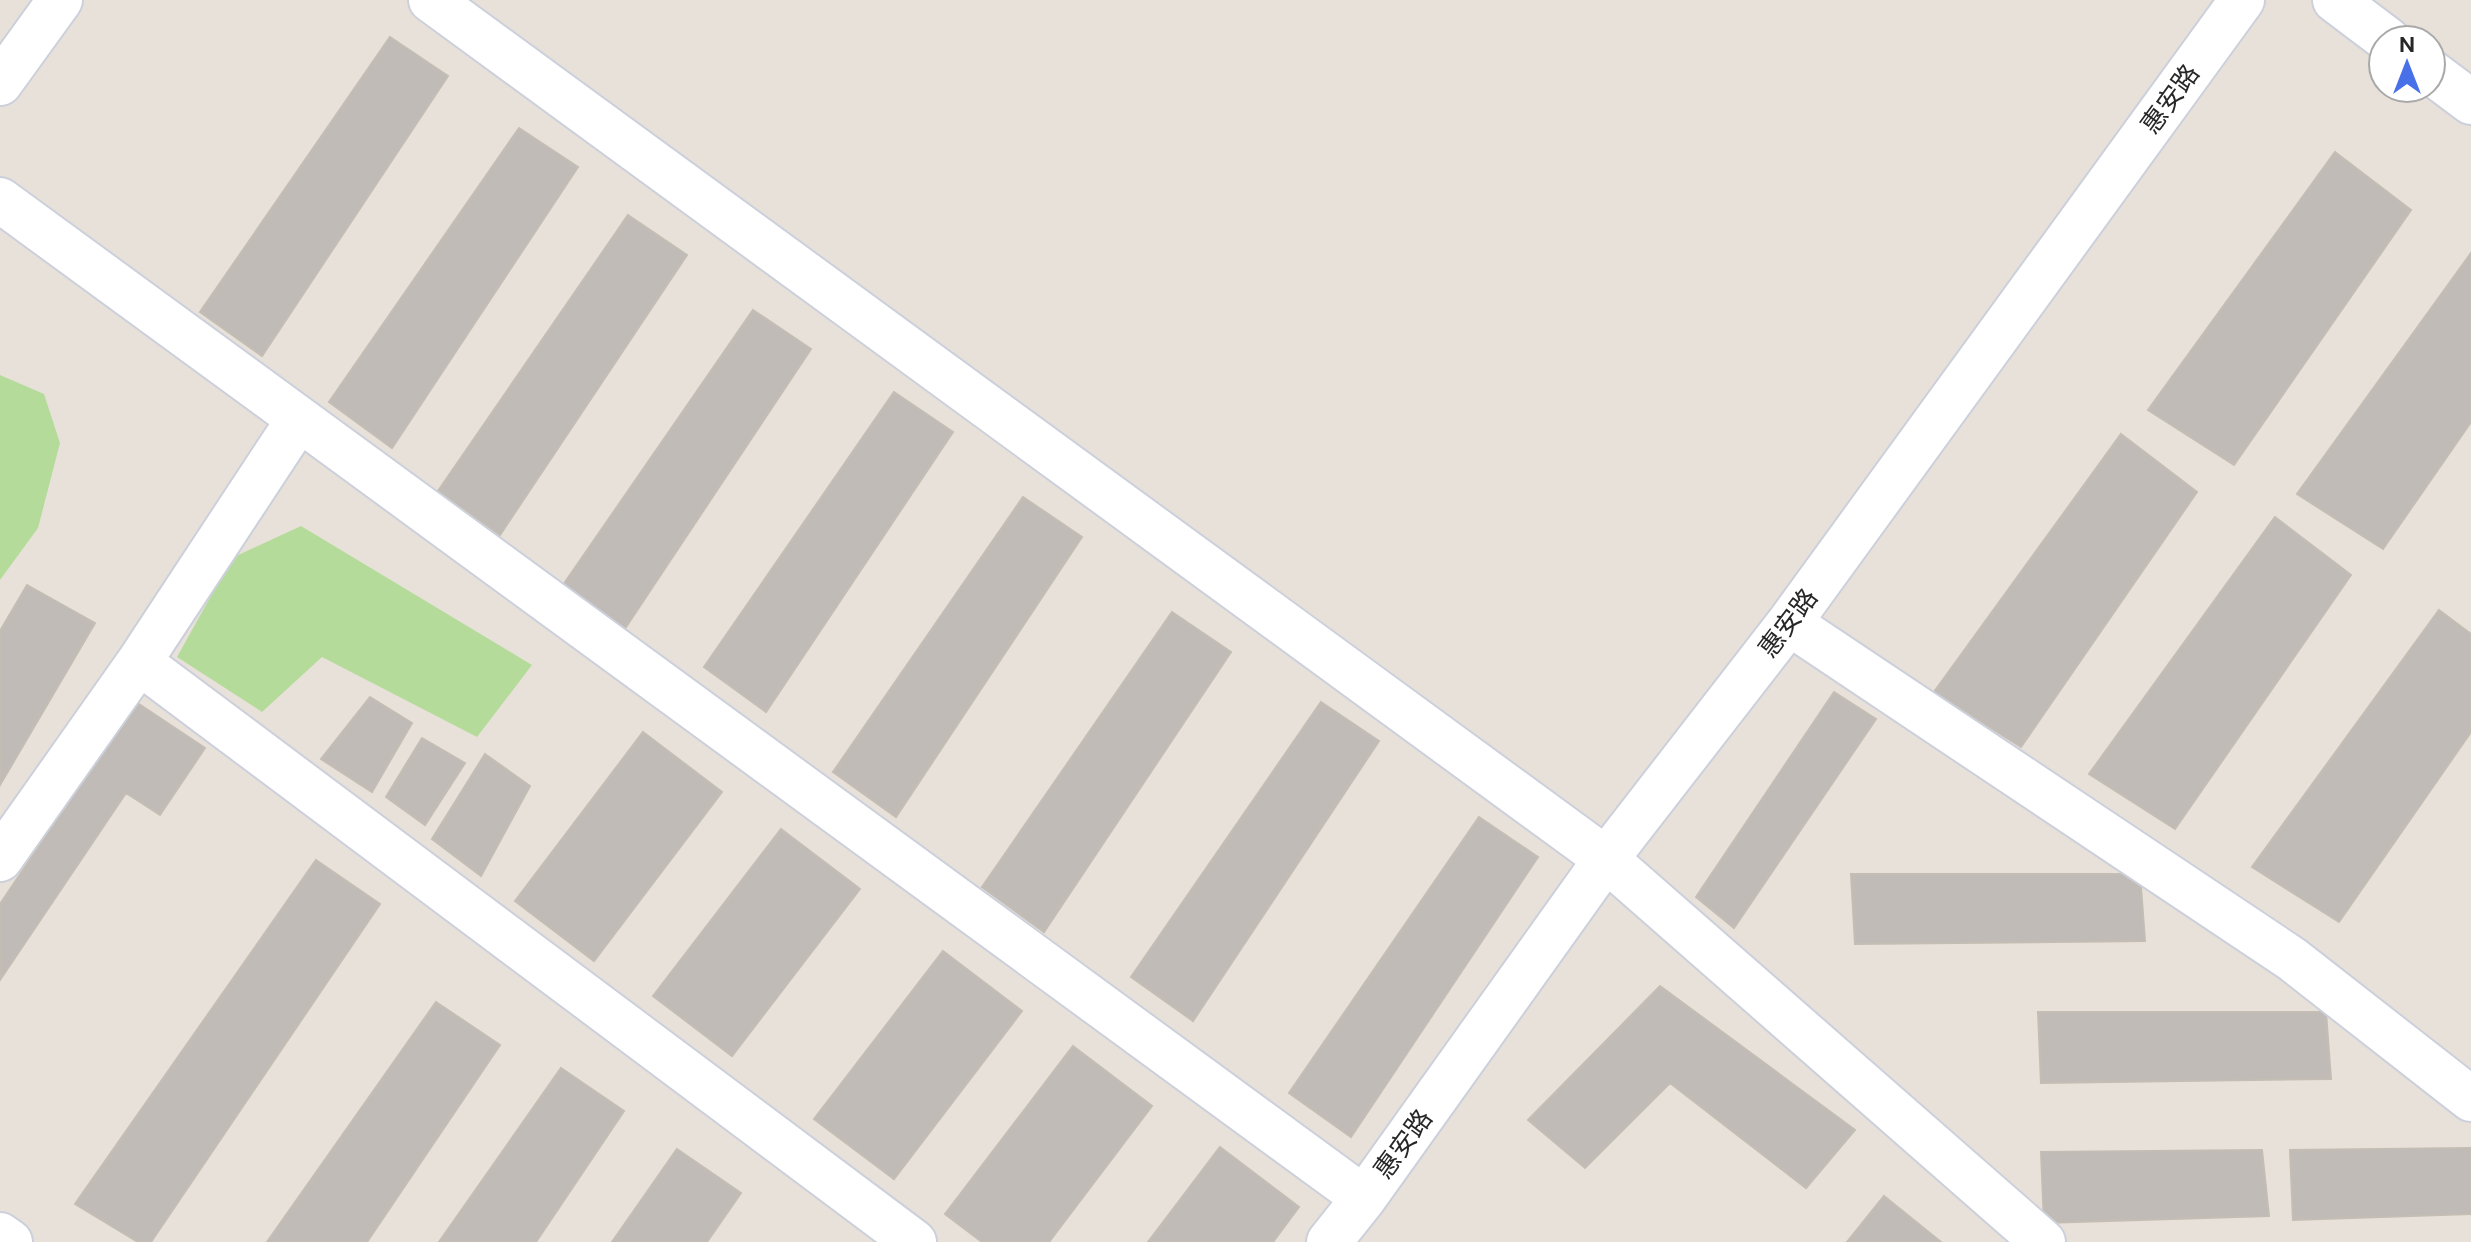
<svg xmlns="http://www.w3.org/2000/svg" width="2471" height="1242" viewBox="0 0 2471 1242" font-family="'DM Sans','Noto Sans SC',sans-serif">
  <rect width="100%" height="100%" fill="#e8e1da"/>
  <!-- green -->
  <path fill="#b5db9b" d="M0,375l44,19 16,49 -22,85 -38,52z
    M301,526l231,139 -55,72 -155,-80 -60,55 -85,-55 55,-99z"/>
  <!-- building -->
  <path fill="#c1bbb7" stroke="#c3bdb4" stroke-width="2" d="M390,37l58,39 -186,280 -62,-44z
    M519,128l59,39 -186,281 -63,-46z
    M2335,152l76,58 -177,255 -86,-55z
    M628,215l59,40 -187,280 -62,-44z
    M2471,253v169l-88,127 -86,-55z
    M753,310l58,39 -187,281 -61,-45z
    M894,392l59,40 -187,280 -62,-45z
    M2121,434l76,58 -176,255 -87,-55z
    M1023,497l59,40 -186,280 -63,-45z
    M2275,517l76,58 -176,254 -86,-55z
    M27,585l68,38 -95,162v-154z
    M2439,610l32,24v98l-132,190 -87,-55z
    M1172,612l59,40 -187,280 -62,-45z
    M1834,692l42,27 -142,209 -38,-31z
    M370,697l42,26 -40,69 -51,-33z
    M136,702l69,46 -45,67 -34,-22 -126,187v-76z
    M1321,702l58,39 -186,280 -62,-44z
    M643,732l79,60 -128,169 -79,-60z
    M422,738l43,25 -40,62 -39,-28z
    M485,754l45,32 -49,90 -49,-37z
    M1479,817l59,40 -187,280 -62,-44z
    M781,829l79,60 -128,167 -79,-60z
    M316,860l64,44 -229,338h-13l-63,-38z
    M1851,874h289l5,67 -290,3z
    M943,951l79,60 -128,168 -80,-60z
    M1660,986l195,144 -49,58 -136,-105 -85,85 -57,-48z
    M436,1002l64,43 -133,197h-100z
    M2038,1012h288l5,67 -290,4z
    M1073,1046l79,60 -103,136h-67l-37,-28z
    M561,1068l63,43 -88,131h-97z
    M1220,1147l79,60 -26,35h-125z
    M2471,1148v66l-178,6 -3,-70z
    M677,1149l64,44 -34,49h-95z
    M2262,1150l7,66 -225,7 -3,-71z
    M1884,1196l57,46h-94z"/>
  <g fill="none" stroke-linecap="round" stroke-linejoin="round">
    <defs>
      <path id="minor" d="M431,0l1175,859 437,383
        M2335,0l53,40
        M2431,72l40,30
        M0,83l60,-83
        M0,200l1364,998
        M299,419l-160,243 775,580
        M1789,623l503,336 179,140
        M0,859l139,-197
        M0,1235l10,7
        M1329,1242l35,-44 242,-339 183,-236 453,-623"/>
    </defs>
    <!-- minor casing -->
    <use href="#minor" stroke="#ccd0db" stroke-width="48"/>
    <!-- minor -->
    <use href="#minor" stroke="#fff" stroke-width="44"/>
  </g>
  <g text-anchor="middle" stroke-width="7" stroke-linejoin="round" paint-order="stroke">
    <!-- street labels -->
    <g font-size="26" fill="#272727" stroke="#fff">
      <text transform="translate(2170 99) rotate(-54)" y="9">惠安路</text>
      <text transform="translate(1788 623) rotate(-53)" y="9">惠安路</text>
      <text transform="translate(1403 1144) rotate(-54)" y="9">惠安路</text>
    </g>
  </g>
  <!-- north arrow -->
  <g transform="translate(2407 64)"><circle r="38" fill="#ffffff" stroke="#a9a9a9" stroke-width="2"/>
  <path d="M0-6L14 30L0 20L-14 30Z" fill="#4870e8"/>
  <text y="-12" font-size="22" font-weight="bold" text-anchor="middle" fill="#272727">N</text>
  </g>
</svg>
